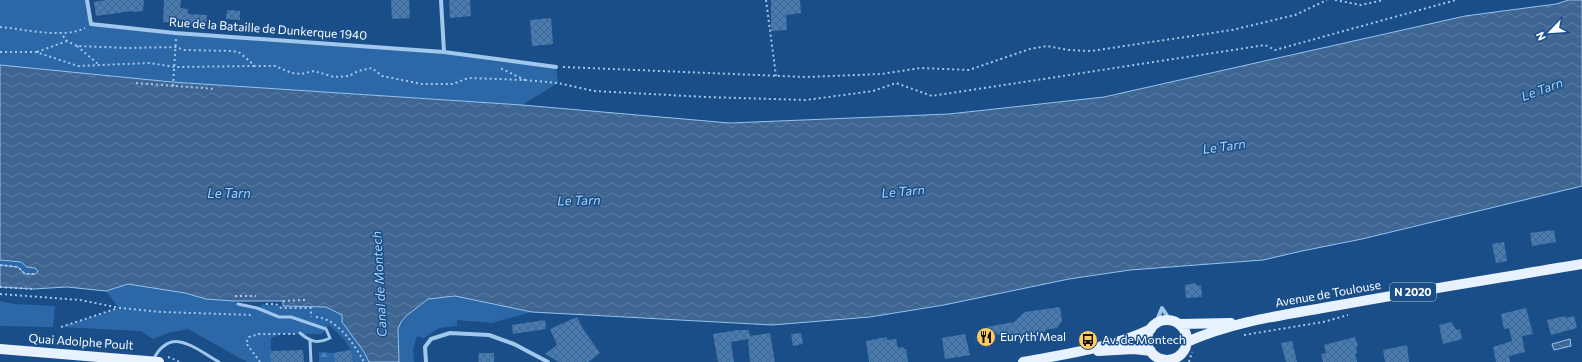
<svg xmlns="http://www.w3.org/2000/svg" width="1582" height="362" viewBox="0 0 1582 362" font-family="Commissioner,sans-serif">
  <defs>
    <pattern id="forest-firs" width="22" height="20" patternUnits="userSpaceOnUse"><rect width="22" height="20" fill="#2c68a7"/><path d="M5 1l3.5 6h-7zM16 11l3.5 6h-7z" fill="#4c7fb4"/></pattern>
    <pattern id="water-waves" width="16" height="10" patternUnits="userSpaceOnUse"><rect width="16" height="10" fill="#3f6692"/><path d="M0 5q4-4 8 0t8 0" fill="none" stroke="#5c7da2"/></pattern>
    <pattern id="building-cross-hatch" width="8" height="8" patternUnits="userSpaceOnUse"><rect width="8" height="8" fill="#467bb3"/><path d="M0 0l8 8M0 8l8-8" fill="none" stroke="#496480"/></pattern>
  </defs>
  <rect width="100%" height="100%" fill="#194e89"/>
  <!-- green -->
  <path fill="#2c68a7" d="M0,0h87l4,24 84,9 269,19 112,15 2,16 -36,22 -350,-23 -172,-17z
    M0,260l21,2 6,5 8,1 3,3 -2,3h-11l-7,-7 -18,-2z
    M128,284l57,9 21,6 28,2 4,3 19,4 6,-4 20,2 44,1 15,8v7l22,30 -4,3 -9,-5 -7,-11 -15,-14 -7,9h-41l-10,4v24h-24l-59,-33 -20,4 -15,6 -12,-8 -80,-4 58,-19 -13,-17z
    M455,296l77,16 -40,11 -35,-3v6l-18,2 -15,10 -7,-2 -4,13 1,13h-15l-1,-33 3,-7 5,-6 22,-17z
    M0,301l14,3 41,2 -2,21 -53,-1z"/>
  <!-- forest -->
  <path fill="url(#forest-firs)" d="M351,350l9,5 4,-3 5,10h-16z
    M319,352l14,1 2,9h-16z"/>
  <!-- water -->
  <path fill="url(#water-waves)" stroke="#94c2f0" d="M1569,0h13v186l-220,53 -60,12 -39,9 -133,10 -61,9 -125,26 -74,12 -98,8 -240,-13 -77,-16 -27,3 -22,17 -5,6 -3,7 1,33h-30l-5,-10 -22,-30v-7l-16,-8 -43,-1v-5h-49l-28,-2 -21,-6 -57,-9 -22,7 -39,-4 -34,2 -33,-2v-22l18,2 7,7h11l2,-3 -3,-3 -8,-1 -6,-5 -21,-2v-195l172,17 350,23 208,18 219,-9 155,-17 361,-81 91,-12z
    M1570,339l1,7 -17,4 -2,-6z"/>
  <!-- building -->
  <path fill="url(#building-cross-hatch)" d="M107,0h37l-1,11 -11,1v-1l-36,5 -2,-14z
    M164,0h17l-1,8 8,1v5l19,1 -1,11 -43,-4z
    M391,0h18l1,18 -18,1z
    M449,0h21l1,16 -21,2z
    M771,0h29l1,13 -15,2 1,15 -16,1z
    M227,10l13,1v9l-14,-1z
    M551,18l2,26 -21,2 -2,-26z
    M1554,230l2,12 -24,4 -2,-13z
    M1504,242l3,19 -11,2 -4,-19z
    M1196,283l1,3 4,-1 1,12 -16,1 -1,-13z
    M1060,307l2,14 -5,7 -12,2 1,2 -44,5 -16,-10 28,-5 11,-10z
    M1526,308l7,26 -11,2 3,16 -16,4 1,6h-14l-3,-15 19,-6 -3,-13 -5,1 -3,-15z
    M1566,316v2l8,-2 3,12 -26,7 -4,-15z
    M577,317l6,12 17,24 -12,9h-29l-14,-8 12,-9 -7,-16z
    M545,320l1,9 -33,5 -1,-9z
    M1452,322l4,8 4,-1 2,10 -19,5 -4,-19z
    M984,328l8,6 -9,11 -8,-6z
    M739,330h10l1,6 20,-3 5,29h-25l-2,-23 -17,3 3,20h-16l-5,-28z
    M801,333l2,11 -10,2 -2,-12z
    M965,334l5,21 -25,4 -3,-21z
    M887,337v3l9,-1 2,9 5,-1 1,2h2l2,13h-39l-3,-21z
    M1355,337l3,9 -2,1 1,6 -2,1 2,8h-34l-2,-8 5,-1 -2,-8z
    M1292,341l5,21h-11l-5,-19z
    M1407,345l2,17h-24l-2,-12z
    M303,350l1,12h-33l-1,-11z
    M351,350l2,12h-18l-2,-9z
    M479,353h15v9h-16z"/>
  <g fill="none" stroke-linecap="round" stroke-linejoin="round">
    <!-- path -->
    <path stroke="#a2c7ed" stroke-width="2" stroke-dasharray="2 3" stroke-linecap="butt" d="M766,0l10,76
      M1335,0l26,5 23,-5
      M0,27c24,2 64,12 85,1
      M60,32l7,9 10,5 51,2 48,-1 8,3 49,1 7,2 15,13h20l17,7 9,1 13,-3 20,6 15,-1 9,-5 14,-3 10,8 40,8h31l15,-6 57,2 -25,-12
      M77,46l21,18
      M0,52h36l42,14 71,-3 26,4 79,-1
      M37,52l30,-11
      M563,67l243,10 76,-3 38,-6 49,2 61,-21 17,-3 21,4 23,1 141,-21 63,-15 32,-15
      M525,80l33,3 36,8 112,6 100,3 67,-9 23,-8 36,13 333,-51 10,5 181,-50
      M136,83l79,6
      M173,86l3,-47
      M0,265l18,2 7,7h11
      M0,287l33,2
      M0,294l80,6 40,8 42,4 91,3
      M235,296h21
      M283,301l22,-1
      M266,304h10l5,4h30v9
      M316,317c22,2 38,27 48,45
      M61,327l57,-19
      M1244,335l79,-13 25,-7
      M168,357l12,5
      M260,362l-14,-19 3,-6 10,-3h36
      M1189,362l3,-10"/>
    <!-- lane -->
    <path stroke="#a2c7ed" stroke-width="3" d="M238,304l19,4 22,9h12l35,12 4,9c-13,6 -19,4 -30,-5
      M310,341l1,21
      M153,360c18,-35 41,-12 66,2"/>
    <!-- street -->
    <path stroke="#a2c7ed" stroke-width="4" d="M87,0l4,24 84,9 269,19 112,15
      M441,0l3,52
      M1156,323l6,-15 8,12
      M426,362l-1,-15 6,-8 19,-6 39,2 25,9 34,18"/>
    <!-- primary -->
    <path stroke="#e8f2ff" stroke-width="10" d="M1147 340a20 20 0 1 1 40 0a20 20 0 1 1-40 0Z
      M1180,324l51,-1
      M1187,342c47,-21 97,-27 147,-36 82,-15 165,-28 248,-42
      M0,349l159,13
      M1098,351l36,-2 17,2
      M1023,362c43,-8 88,-14 128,-33"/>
  </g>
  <!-- icons -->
  <defs>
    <symbol id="restaurant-disc" viewBox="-11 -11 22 22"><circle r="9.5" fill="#ffcb5e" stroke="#194e89"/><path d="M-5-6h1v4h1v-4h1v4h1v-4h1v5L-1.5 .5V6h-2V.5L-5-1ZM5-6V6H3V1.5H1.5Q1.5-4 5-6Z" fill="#111"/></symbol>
    <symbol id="bus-disc" viewBox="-11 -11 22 22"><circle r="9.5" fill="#ffcb5e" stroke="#194e89"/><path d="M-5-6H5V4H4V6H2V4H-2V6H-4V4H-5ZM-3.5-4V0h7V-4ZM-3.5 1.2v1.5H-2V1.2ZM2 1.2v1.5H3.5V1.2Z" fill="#111"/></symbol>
  </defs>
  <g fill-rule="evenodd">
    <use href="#restaurant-disc" x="975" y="326" width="22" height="22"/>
    <use href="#bus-disc" x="1077" y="329" width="22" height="22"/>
  </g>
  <g text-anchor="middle" stroke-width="3" stroke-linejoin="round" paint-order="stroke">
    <!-- shield labels -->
    <rect fill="#194e89" stroke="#bacadc" stroke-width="1" x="1390" y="283" width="46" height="18" rx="3"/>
    <g font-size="11" font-weight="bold" fill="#fff">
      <text x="1413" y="296">N 2020</text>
    </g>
    <!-- street labels -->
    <g font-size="12" fill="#fff" stroke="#194e89">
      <text transform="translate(268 29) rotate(4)" y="4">Rue de la Bataille de Dunkerque 1940</text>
      <text transform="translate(1328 294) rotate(-10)" y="4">Avenue de Toulouse</text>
      <text transform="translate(81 342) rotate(4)" y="4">Quai Adolphe Poult</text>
    </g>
    <!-- poi labels -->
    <g font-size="12" fill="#fff" stroke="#194e89" text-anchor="start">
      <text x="1000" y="341">Euryth'Meal</text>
      <text x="1102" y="344">Av. de Montech</text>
    </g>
    <!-- water labels -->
    <g font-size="13" font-style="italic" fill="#add1f5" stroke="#194e89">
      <text transform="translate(1542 89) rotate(-20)" y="5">Le Tarn</text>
      <text transform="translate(1224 146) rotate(-8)" y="5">Le Tarn</text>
      <text transform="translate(903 191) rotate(-5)" y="5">Le Tarn</text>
      <text x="229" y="198">Le Tarn</text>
      <text transform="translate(579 200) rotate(-1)" y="5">Le Tarn</text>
      <text transform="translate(379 284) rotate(-93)" y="5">Canal de Montech</text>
    </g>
  </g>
  <!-- north arrow -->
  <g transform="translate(1550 32) rotate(245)" stroke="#194e89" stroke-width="3" paint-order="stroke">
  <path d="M0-3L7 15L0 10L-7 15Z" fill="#ffffff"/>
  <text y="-6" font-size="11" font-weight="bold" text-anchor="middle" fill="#ffffff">N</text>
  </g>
</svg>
